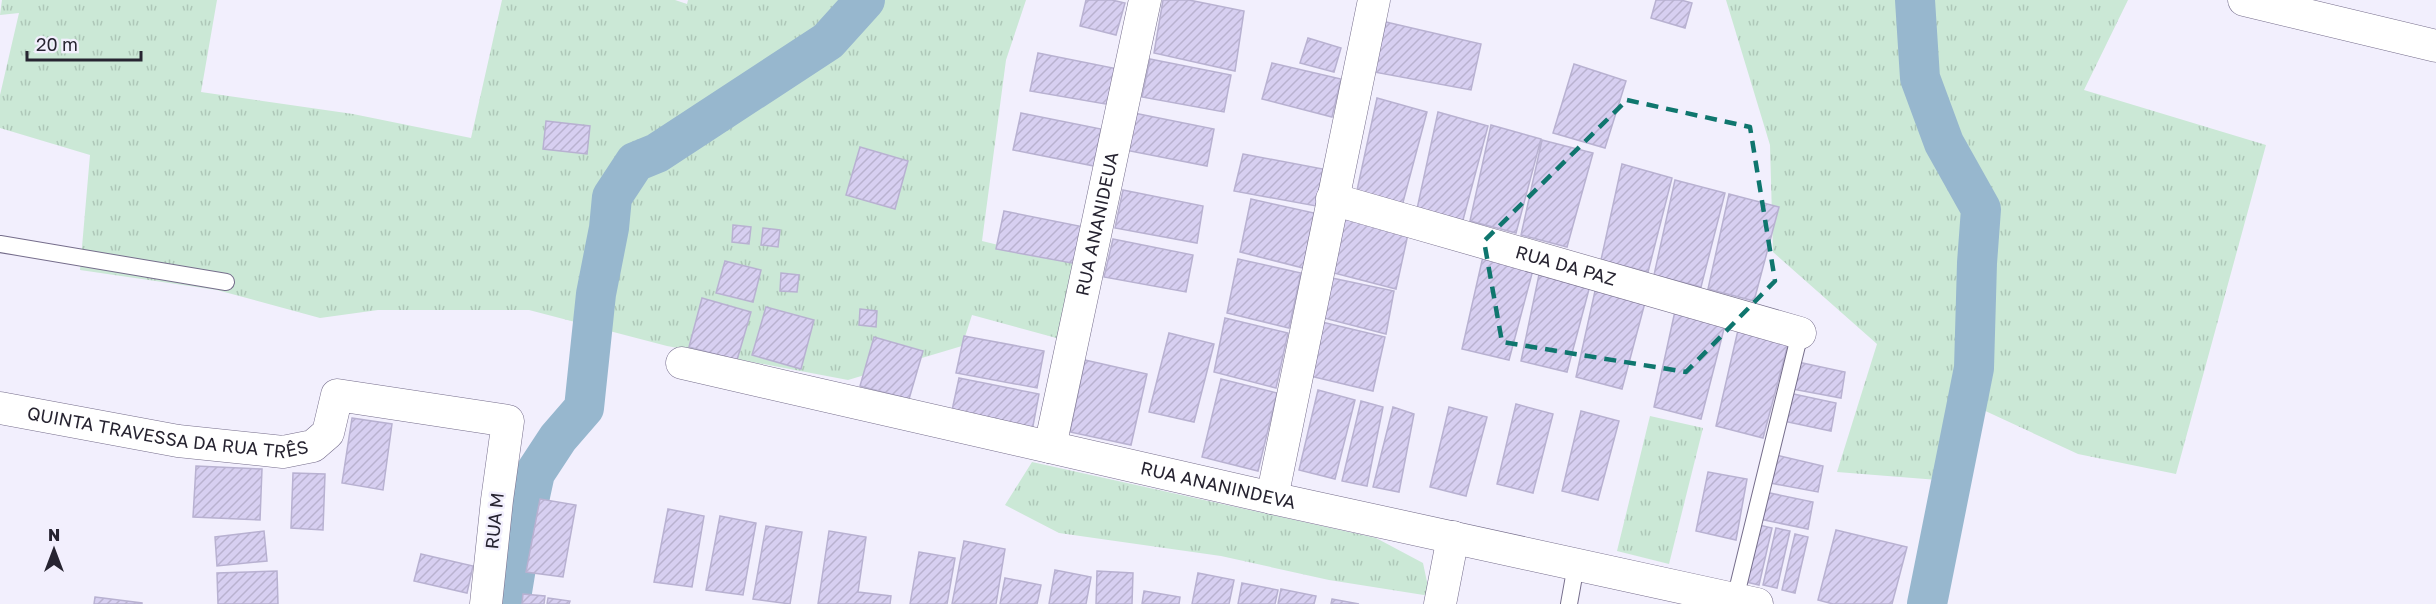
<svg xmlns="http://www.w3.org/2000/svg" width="2436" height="604" viewBox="0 0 2436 604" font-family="'Golos Text',sans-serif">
  <defs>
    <pattern id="grass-tufts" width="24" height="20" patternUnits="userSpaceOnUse" patternTransform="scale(1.5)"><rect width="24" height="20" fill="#cbe8d6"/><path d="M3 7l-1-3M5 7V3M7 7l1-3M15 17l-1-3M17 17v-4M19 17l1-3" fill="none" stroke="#aec7b8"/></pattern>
    <pattern id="building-hatch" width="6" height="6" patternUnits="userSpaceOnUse" patternTransform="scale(1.5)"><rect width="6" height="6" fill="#d7cff1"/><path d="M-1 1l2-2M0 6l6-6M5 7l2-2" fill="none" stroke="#b9b2cf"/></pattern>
  </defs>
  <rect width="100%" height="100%" fill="#f2effd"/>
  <!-- grass -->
  <path fill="url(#grass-tufts)" d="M2,0h215l-16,92 152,22 118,24 31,-138h173l12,4 1,-4h338l-20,60 -24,181 95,23 -17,75 -88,-24 -10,31 -114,34 -181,-34 -138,-36h-151l-58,8 -103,-28 -137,-20 10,-115 -90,-27v-33l19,-82 -19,2z
    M1726,0h402l-44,90 182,55 -90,329 -98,-20 -125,-58 -15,84 -101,-8 40,-128 -104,-92 -3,-107z
    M1650,416l53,12 -34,136 -52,-13z
    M1032,462l344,76 47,25 7,33 -101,-16 -108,-24 -162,-23 -54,-28z"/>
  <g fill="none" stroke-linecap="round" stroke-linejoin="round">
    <!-- canal -->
    <path stroke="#97b7ce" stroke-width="40" d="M1915,0l5,78 24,65 37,66 -4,54 -3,105 -47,236
      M510,604l11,-67 14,-64 23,-35 26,-30 12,-114 13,-66 3,-31 23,-35 22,-9 171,-112 37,-41"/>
  </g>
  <!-- building -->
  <path fill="url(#building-hatch)" stroke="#b8b1d1" stroke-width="1.5" d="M1086,0h26l13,3 -9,32 -36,-9z
    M1163,0h26l55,11 -9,60 -81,-18z
    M1656,0h25l11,3 -7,25 -34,-10z
    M1386,22l95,22 -10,46 -97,-18z
    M1308,38l33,10 -7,24 -34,-9z
    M1038,53l80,16 -7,36 -81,-14z
    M1150,59l81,16 -7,37 -82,-15z
    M1272,63l69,16 -9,38 -70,-18z
    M1574,64l52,17 -21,67 -52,-15z
    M1377,98l50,14 -25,94 -46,-11z
    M1438,112l50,14 -25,94 -46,-11z
    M1021,113l80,16 -7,37 -81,-16z
    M1134,113l80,16 -7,37 -82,-16z
    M546,121l44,5 -3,28 -44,-5z
    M1491,125l50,14 -25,94 -46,-12z
    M1542,140l51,13 -26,94 -46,-12z
    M860,147l48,14 -13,48 -49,-14z
    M1243,154l80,15 -7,37 -82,-15z
    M1622,164l50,14 -24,94 -47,-12z
    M1675,180l50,13 -24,94 -47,-12z
    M1123,190l80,16 -6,37 -82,-15z
    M1729,194l50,13 -25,94 -46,-12z
    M1251,199l63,14 -11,55 -63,-16z
    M1004,211l80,16 -7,37 -81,-15z
    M1344,219l64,15 -12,55 -62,-16z
    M733,225l18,2 -2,17 -17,-2z
    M763,228l17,2 -2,17 -17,-2z
    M1113,239l80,16 -7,37 -82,-15z
    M1484,252l50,14 -25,94 -47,-11z
    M1238,259l63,14 -12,55 -62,-15z
    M725,261l36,9 -8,32 -37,-9z
    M1541,265l51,13 -25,94 -46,-11z
    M781,273l18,2 -2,17 -17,-1z
    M1332,278l62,13 -8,43 -62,-16z
    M1597,282l50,13 -25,94 -46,-12z
    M702,298l49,14 -14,48 -48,-13z
    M766,307l48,13 -13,49 -49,-14z
    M860,309l17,2 -1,16 -17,-2z
    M1675,311l50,14 -24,94 -47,-12z
    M1225,318l63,15 -12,55 -62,-16z
    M1322,322l63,15 -12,54 -63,-15z
    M1738,330l50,14 -25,94 -47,-12z
    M1169,333l45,11 -20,78 -45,-10z
    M964,336l80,15 -7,37 -81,-15z
    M874,337l49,14 -14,48 -49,-13z
    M1085,360l62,14 -16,71 -61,-13z
    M1798,362l47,10 -4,26 -49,-9z
    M959,378l80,16 -7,37 -81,-16z
    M1221,379l56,14 -19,78 -56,-14z
    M1318,390l37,10 -20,79 -36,-9z
    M1789,393l47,10 -5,28 -48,-10z
    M1361,401l22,6 -16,79 -25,-5z
    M1516,404l37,10 -20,79 -36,-9z
    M1393,407l21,7 -15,78 -26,-5z
    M1449,407l38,10 -21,79 -36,-9z
    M1581,411l38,10 -21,79 -36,-9z
    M352,418l40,6 -9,66 -41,-7z
    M1776,455l47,11 -5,26 -48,-9z
    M196,466l66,3 -2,51 -67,-3z
    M1708,472l39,7 -11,61 -40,-9z
    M293,473l32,1 -2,56 -32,-2z
    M1765,492l48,10 -5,27 -49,-10z
    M540,499l36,6 -13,72 -37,-5z
    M668,509l36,7 -12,71 -38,-5z
    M720,516l36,7 -13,72 -37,-5z
    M1759,525l13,3 -13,57 -13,-3z
    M766,526l36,6 -12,72 -37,-5z
    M1776,528l14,3 -13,57 -14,-3z
    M1836,530l71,17 -15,57h-59l-15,-4z
    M264,531l3,30 -50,5 -2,-29z
    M829,531l37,6 -8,55 33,4 -1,8h-72z
    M1795,534l13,3 -13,56 -13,-3z
    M964,541l41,8 -9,55h-44z
    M919,552l36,6 -8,46h-37z
    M421,554l52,12 -6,27 -53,-12z
    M1055,570l36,7 -5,27h-37z
    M277,571l1,33h-60l-1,-31z
    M1097,571l36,2 -1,31h-36z
    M1198,573l36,7 -5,24h-37z
    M1005,578l36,7 -4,19h-37z
    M1242,583l36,7 -3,14h-37z
    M1281,589l35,7 -2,8h-36z
    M1144,591l36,6 -1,7h-37z
    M523,594l22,2 -1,8h-22z
    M95,597l47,6v1h-48z
    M548,598l22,3 -1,3h-22z
    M1332,599l27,5h-28z"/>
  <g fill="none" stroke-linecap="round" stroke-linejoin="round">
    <defs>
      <path id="lane" d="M0,244l226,38
        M1735,599l65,-266
        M1569,604l7,-39"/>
      <g id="street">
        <path d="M2244,0l192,46"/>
        <path id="s1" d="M1332,199l468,134"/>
        <path id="s2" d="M682,363l590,135 485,106"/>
        <path id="s3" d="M0,408l178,33 105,11 30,-6 15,-13 9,-38 171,26 -11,79 -11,104"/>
        <path id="s4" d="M1050,447l95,-447"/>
        <path d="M1272,498l102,-498"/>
        <path d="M1440,604l13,-67"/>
      </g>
    </defs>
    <!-- lane casing -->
    <use href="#lane" stroke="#756d8b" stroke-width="18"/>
    <!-- street casing -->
    <use href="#street" stroke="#756d8b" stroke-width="33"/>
    <!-- lane -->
    <use href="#lane" stroke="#fff" stroke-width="16"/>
    <!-- street -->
    <use href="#street" stroke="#fff" stroke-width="32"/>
  </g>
  <!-- marked area -->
  <path fill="none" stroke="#0f766e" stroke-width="4.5" stroke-dasharray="12 8" stroke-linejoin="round" d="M1627,100l123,27 25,154 -89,91 -184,-30 -18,-101z"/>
  <g text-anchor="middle" stroke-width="5" stroke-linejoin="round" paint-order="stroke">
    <!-- street labels -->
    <g font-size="18" fill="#272431" stroke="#f2effd">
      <text dy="6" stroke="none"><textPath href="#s4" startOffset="228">RUA ANANIDEUA</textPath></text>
      <text dy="6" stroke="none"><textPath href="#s1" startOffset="243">RUA DA PAZ</textPath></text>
      <text dy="6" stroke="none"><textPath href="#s3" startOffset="170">QUINTA TRAVESSA DA RUA TRÊS</textPath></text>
      <text dy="6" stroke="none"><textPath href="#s2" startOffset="550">RUA ANANINDEVA</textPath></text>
      <text transform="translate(495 521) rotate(-84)" y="6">RUA M</text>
    </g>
  </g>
  <!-- north arrow -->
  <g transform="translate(54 550)" stroke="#f2effd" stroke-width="4.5" paint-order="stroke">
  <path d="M0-4.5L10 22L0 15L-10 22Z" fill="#272431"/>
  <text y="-9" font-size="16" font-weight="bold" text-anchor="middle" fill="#272431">N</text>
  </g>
  <!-- scale -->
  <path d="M27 51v9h114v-9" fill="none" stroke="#272431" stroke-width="3"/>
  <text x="36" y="51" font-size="18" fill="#272431" stroke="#f2effd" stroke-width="4.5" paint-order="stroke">20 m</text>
</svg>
